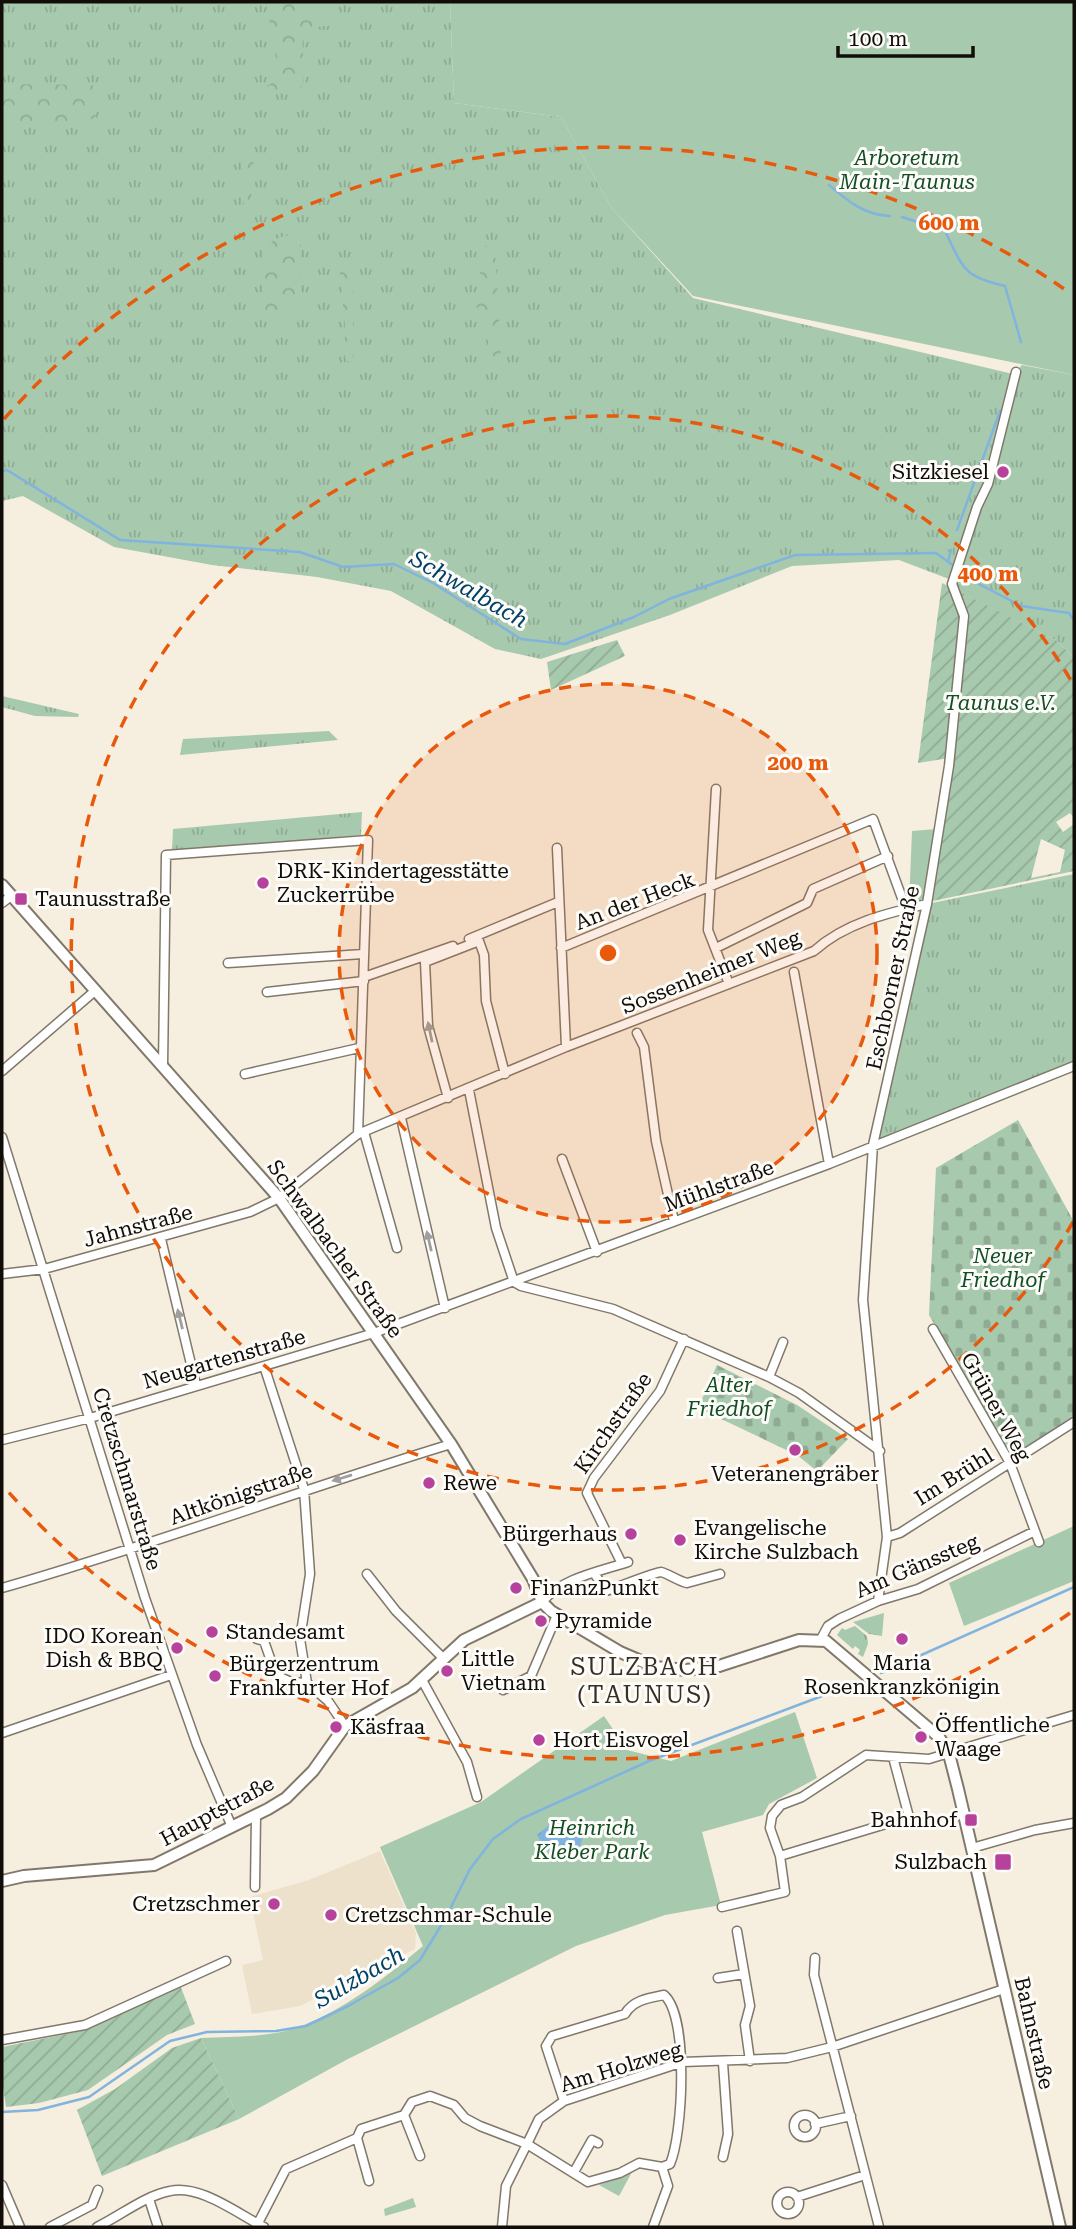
<svg xmlns="http://www.w3.org/2000/svg" width="1076" height="2229" viewBox="0 0 1076 2229" font-family="'Roboto Serif',serif">
  <defs>
    <pattern id="grass-tufts" width="24" height="20" patternUnits="userSpaceOnUse" patternTransform="scale(1.75)"><rect width="24" height="20" fill="#a7c9ae"/><path d="M3 7l-1-3M5 7V3M7 7l1-3M15 17l-1-3M17 17v-4M19 17l1-3" fill="none" stroke="#8fab94"/></pattern>
    <pattern id="forest-crowns" width="20" height="18" patternUnits="userSpaceOnUse" patternTransform="scale(1.75)"><rect width="20" height="18" fill="#a7c9ae"/><path d="M2 6a3 3 0 1 1 6 0M12 15a3 3 0 1 1 6 0" fill="none" stroke="#8fab94"/></pattern>
    <pattern id="cemetery-stones" width="16" height="16" patternUnits="userSpaceOnUse" patternTransform="scale(1.75)"><rect width="16" height="16" fill="#a7c9ae"/><path d="M2 7V4a2 2 0 0 1 4 0v3zM10 15v-3a2 2 0 0 1 4 0v3z" fill="#8fab94"/></pattern>
    <pattern id="garden-furrows" width="10" height="10" patternUnits="userSpaceOnUse" patternTransform="scale(1.75)"><rect width="10" height="10" fill="#a7c9ae"/><path d="M-1 1l2-2M0 10L10 0M9 11l2-2" fill="none" stroke="#8fab94"/></pattern>
    <pattern id="water-ripples" width="26" height="14" patternUnits="userSpaceOnUse" patternTransform="scale(1.75)"><rect width="26" height="14" fill="#80b4de"/><path d="M2 4q2-2 4 0t4 0M15 11q2-2 4 0t4 0" fill="none" stroke="#6e9abd"/></pattern>
  </defs>
  <rect width="100%" height="100%" fill="#f6eede"/>
  <!-- built -->
  <path fill="#ede1cb" d="M380,1851l36,82 -1,16 -115,57 -48,8 -10,-49 21,-5 -13,-63 59,-17z"/>
  <!-- grass -->
  <path fill="url(#grass-tufts)" d="M2,2h448l4,101 107,14 50,90 82,91 320,76 9,-9 52,10v283l-18,-18 -99,-49 9,-52 -7,4 -10,36 -50,-19 -107,6 -122,49 -129,44 -46,-10 -104,-58 -74,-14 -105,-12 -98,-18 -91,-51 -21,5z
    M2,696l77,18 -1,3 -43,-1 -33,-9z
    M329,731l9,9 -158,15 3,-16z
    M362,812l-1,23 -189,16 1,-22z
    M1074,874v192l-201,78 54,-240z
    M884,1613l-2,23 -13,-2 -16,-12z
    M855,1626l12,10 1,8 -5,13 -5,-3 2,-4 -5,-4 -2,3 -16,-14 5,-7 3,2z"/>
  <!-- forest -->
  <path fill="url(#forest-crowns)" d="M267,2h52l-3,9 15,7v8c-54,-2 -9,50 -37,70l-21,-4 -6,-6 5,-3 -3,-9 7,-17 -6,-20 5,-7 -6,-9 3,-11z
    M2,84l90,1 8,5 -5,27 -9,5 -84,2z
    M245,139h6l3,20 -5,68 -5,-4 -2,-77z
    M292,235l9,9 -1,74 -12,-9 -9,21 -3,-12 -10,-4c-2,-33 -18,-75 26,-79z
    M484,245l11,5 6,104 -4,4 -8,-5 -4,-39 -9,-7 9,-12 -8,-36z
    M341,258l12,4 1,88 -1,11 -4,1 -4,-4v-31l-6,-62z"/>
  <!-- cemetery -->
  <path fill="url(#cemetery-stones)" d="M1018,1120l56,102v193l-51,35 -20,-6 -74,-129 7,-147z
    M717,1365l80,40 51,34 -31,32 -20,-16 -99,-47z"/>
  <!-- park -->
  <path fill="#a7c9ae" d="M450,2h624v373l-381,-79 -82,-89 -50,-90 -107,-14z
    M937,829l-10,69 -18,6 3,-73z
    M1074,1526v55l-110,45 -15,-43z
    M795,1712l22,66 -48,26 -6,11 -61,17 19,73 -56,10 -89,31 -230,114 -107,59 -38,-81c25,-1 51,-1 75,-5 51,-9 108,-54 147,-87l-43,-99 101,-45 123,-86 23,34 44,11z
    M632,2172l-13,24 -20,-11z
    M413,2198l3,9 -31,9 -1,-7z"/>
  <!-- garden -->
  <path fill="url(#garden-furrows)" fill-rule="evenodd" d="M942,583l114,57 18,18v160l-4,-5 -14,9 7,10 11,-8v47l-146,31 21,-144 -31,5zM1041,839l24,11 -5,22 -29,6z
    M617,640l8,16 -74,34 -4,-28z
    M180,1985l15,39 -28,11 -79,55 -49,13 -33,4 -4,-27v-33l84,-17z
    M201,2038l38,81 -137,57 -25,-66 38,-21 57,-41z"/>
  <!-- water -->
  <path fill="url(#water-ripples)" d="M554,1821c14,0 22,-1 30,11l-4,15 -18,8 -17,-6 -8,-14z"/>
  <g fill="none" stroke-linecap="round" stroke-linejoin="round">
    <!-- stream -->
    <path stroke="#80b4de" stroke-width="2.5" d="M829,185c20,17 35,30 61,31
      M902,217l43,14c19,38 17,45 60,55l16,56
      M2,471l5,-1 113,70 180,12 43,15 51,-3 39,19 88,56 44,5 69,-27 35,-18 126,-44 141,-2 43,31 42,22 48,7 5,7
      M957,530l43,-119
      M948,562l3,-12
      M881,1673l193,-86
      M2,2112l36,-2 51,-13 81,-56 37,-9 69,-1 30,-5 42,-20 50,-28 22,-18 25,-41 25,-50 23,-30 28,-20 128,-58 213,-80"/>
    <defs>
      <path id="street" d="M716,789l-8,141 21,54
        M557,848l9,199
        M2,903l9,-7
        M469,939l89,-37
        M561,948l312,-129 33,90
        M716,948l91,-45 6,-14 75,-33
        M228,963l135,-9
        M794,972l35,192
        M364,977l89,-31
        M267,992l97,-11
        M637,1033l7,14 12,94 18,80
        M163,1065l3,-210 202,-15 -10,294
        M2,1071l94,-81
        M245,1074l114,-26
        M469,1090l27,138 18,54 7,4 92,23 156,68 30,16 81,58
        M448,1098l-20,-72 -3,-64 54,-21 5,14 2,46 19,73
        M401,1118l44,190
        M364,1132l33,116
        M2,1137l143,461 52,147 35,82
        M562,1159l35,93
        M161,1239l35,146
        M2,1274l42,-5 206,-57 29,-14 79,-64 208,-87 248,-96c31,-28 73,-38 113,-47
        M933,1329l77,134 29,79
        M264,1366l40,123 6,85 -10,65 7,44 21,18 17,25
        M769,1377l14,-35
        M2,1440l88,-22 284,-85 455,-169 245,-98
        M887,1537l13,-4 174,-111
        M622,1564l-35,-71 7,-15 66,-87 24,-52
        M594,1573l12,18c10,-3 49,-19 55,-19 8,2 17,9 26,11l33,-9
        M367,1574l29,37 47,47
        M2,1588c151,-43 298,-98 449,-144
        M878,1601l9,-64 -24,-237 10,-155 54,-241 22,-138 15,-150 -12,-32 25,-77 11,-23 28,-112
        M542,1602c20,-24 56,-30 86,-40
        M257,1639l7,2 12,34 15,7 16,1
        M821,1639l7,-13 11,-7 39,-18 40,-12 115,-57
        M422,1680l45,82 10,35
        M503,1690l28,-14 26,-61
        M2,1733l169,-58
        M972,1848l63,-18 39,-7
        M780,1856l129,-39 -16,-60
        M255,1887l1,-72
        M722,1907l63,-15 -5,-36 -10,-28 2,-12 9,-11 21,-8 64,-42 63,4 145,-44
        M737,1931l13,75 -5,19 5,36
        M815,1958l-1,17 65,252
        M718,1978l26,-4
        M2,2040l83,-15 141,-64
        M723,2063l5,71 -5,23
        M404,2115l16,41
        M794 2126a11 11 0 1 1 22 0a11 11 0 1 1-22 0Z
        M815,2124l36,-8
        M357,2138l12,43
        M574,2172l18,-32 6,3
        M2,2185l18,42
        M777 2203a11 11 0 1 1 22 0a11 11 0 1 1-22 0Z
        M797,2197l68,-22
        M149,2199l9,28
        M50,2227l42,-22 6,-15
        M97,2227c23,-11 47,-31 73,-36 30,-7 68,23 94,36
        M256,2227l30,-58 71,-31 4,-9 43,-14 8,-13 18,-6 24,9 11,13 15,8 47,18 61,38 32,-9 19,-10 23,4 8,-3c13,-30 19,-148 -6,-169 -15,3 -31,5 -39,19l-73,22 -6,10 18,55
        M502,2227l4,-41 21,-42 12,-25 25,-18 119,-39 104,-4 45,-11 172,-58
        M653,2227l15,-41 -6,-19"/>
      <path id="secondary" d="M2,885l277,313 172,246 82,135 9,23 9,9 69,41 35,15 31,3 33,-4 80,-26 27,1 113,96 10,17 9,35 102,438
        M2,1881l22,-5 130,-11 114,-56 18,-11 27,-27 32,-45 67,-38 52,-48 78,-38"/>
    </defs>
    <!-- street casing -->
    <use href="#street" stroke="#80786a" stroke-width="11"/>
    <!-- secondary casing -->
    <use href="#secondary" stroke="#80786a" stroke-width="14"/>
    <!-- street -->
    <use href="#street" stroke="#fff" stroke-width="8"/>
    <!-- secondary -->
    <use href="#secondary" stroke="#fff" stroke-width="10"/>
  </g>
  <!-- one-way arrows -->
  <defs><path id="oneway-solid" d="M-6-.8H1V-3.2L6.5 0L1 3.2V.8H-6Z" transform="scale(1.75)"/></defs>
  <g fill="#a09f9d">
    <use href="#oneway-solid" transform="translate(430 1032) rotate(-102)"/>
    <use href="#oneway-solid" transform="translate(429 1241) rotate(-103)"/>
    <use href="#oneway-solid" transform="translate(180 1319) rotate(-104)"/>
    <use href="#oneway-solid" transform="translate(342 1478) rotate(163)"/>
  </g>
  <!-- distance rings -->
  <circle cx="608" cy="953" r="269" fill="#e8590c" fill-opacity=".12"/>
  <g fill="none" stroke="#e8590c" stroke-width="3.5" stroke-dasharray="12 9">
    <circle cx="608" cy="953" r="269"/>
    <path d="M1073 1222A537 537 0 1 1 1073 684"/>
    <path d="M1070 1613A806 806 0 0 1 4 1487M4 419A806 806 0 0 1 1070 293"/>
  </g>
  <!-- markers -->
  <g fill="#b6429c" stroke="#fefcf9" stroke-width="2.5">
    <circle cx="1003" cy="472" r="7"/>
    <circle cx="263" cy="883" r="7"/>
    <rect x="14" y="892" width="14" height="14" rx="3.5"/>
    <circle cx="795" cy="1450" r="7"/>
    <circle cx="429" cy="1483" r="7"/>
    <circle cx="631" cy="1534" r="7"/>
    <circle cx="680" cy="1540" r="7"/>
    <circle cx="516" cy="1588" r="7"/>
    <circle cx="541" cy="1621" r="7"/>
    <circle cx="212" cy="1632" r="7"/>
    <circle cx="902" cy="1639" r="7"/>
    <circle cx="177" cy="1648" r="7"/>
    <circle cx="447" cy="1671" r="7"/>
    <circle cx="215" cy="1676" r="7"/>
    <circle cx="336" cy="1727" r="7"/>
    <circle cx="921" cy="1737" r="7"/>
    <circle cx="539" cy="1740" r="7"/>
    <rect x="964" y="1813" width="14" height="14" rx="3.5"/>
    <rect x="994" y="1853" width="18" height="18" rx="3.5"/>
    <circle cx="274" cy="1904" r="7"/>
    <circle cx="331" cy="1915" r="7"/>
  </g>
  <g text-anchor="middle" stroke-width="6" stroke-linejoin="round" paint-order="stroke">
    <!-- park labels -->
    <g font-size="21" font-style="italic" fill="#124f27" stroke="#fefcf9">
      <text x="907" y="165">Arboretum<tspan x="907" dy="24">Main-Taunus</tspan></text>
      <text x="1000" y="710">Taunus e.V.</text>
      <text x="1003" y="1263">Neuer<tspan x="1003" dy="24">Friedhof</tspan></text>
      <text x="729" y="1392">Alter<tspan x="729" dy="24">Friedhof</tspan></text>
      <text x="592" y="1835">Heinrich<tspan x="592" dy="24">Kleber Park</tspan></text>
    </g>
    <!-- poi labels -->
    <g font-size="21" fill="#110e09" stroke="#fefcf9" text-anchor="start">
      <text x="989" y="479" text-anchor="end">Sitzkiesel</text>
      <text x="277" y="878">DRK-Kindertagesstätte<tspan x="277" dy="24">Zuckerrübe</tspan></text>
      <text x="35" y="906">Taunusstraße</text>
      <text x="795" y="1481" text-anchor="middle">Veteranengräber</text>
      <text x="443" y="1490">Rewe</text>
      <text x="694" y="1535">Evangelische<tspan x="694" dy="24">Kirche Sulzbach</tspan></text>
      <text x="617" y="1541" text-anchor="end">Bürgerhaus</text>
      <text x="530" y="1595">FinanzPunkt</text>
      <text x="555" y="1628">Pyramide</text>
      <text x="226" y="1639">Standesamt</text>
      <text x="163" y="1643" text-anchor="end">IDO Korean<tspan x="163" dy="24">Dish &amp; BBQ</tspan></text>
      <text x="461" y="1666">Little<tspan x="461" dy="24">Vietnam</tspan></text>
      <text x="902" y="1670" text-anchor="middle">Maria<tspan x="902" dy="24">Rosenkranzkönigin</tspan></text>
      <text x="229" y="1671">Bürgerzentrum<tspan x="229" dy="24">Frankfurter Hof</tspan></text>
      <text x="935" y="1732">Öffentliche<tspan x="935" dy="24">Waage</tspan></text>
      <text x="350" y="1734">Käsfraa</text>
      <text x="553" y="1747">Hort Eisvogel</text>
      <text x="957" y="1827" text-anchor="end">Bahnhof</text>
      <text x="987" y="1869" text-anchor="end">Sulzbach</text>
      <text x="260" y="1911" text-anchor="end">Cretzschmer</text>
      <text x="345" y="1922">Cretzschmar-Schule</text>
    </g>
    <!-- street labels -->
    <g font-size="21" fill="#110e09" stroke="#fefcf9">
      <text transform="translate(635 901) rotate(-21)" y="7">An der Heck</text>
      <text transform="translate(711 972) rotate(-22)" y="7">Sossenheimer Weg</text>
      <text transform="translate(893 978) rotate(-78)" y="7">Eschborner Straße</text>
      <text transform="translate(719 1186) rotate(-20)" y="7">Mühlstraße</text>
      <text transform="translate(138 1226) rotate(-15)" y="7">Jahnstraße</text>
      <text transform="translate(335 1249) rotate(54)" y="7">Schwalbacher Straße</text>
      <text transform="translate(224 1359) rotate(-16)" y="7">Neugartenstraße</text>
      <text transform="translate(996 1407) rotate(61)" y="7">Grüner Weg</text>
      <text transform="translate(613 1423) rotate(-55)" y="7">Kirchstraße</text>
      <text transform="translate(954 1477) rotate(-32)" y="7">Im Brühl</text>
      <text transform="translate(127 1479) rotate(73)" y="7">Cretzschmarstraße</text>
      <text transform="translate(241 1494) rotate(-19)" y="7">Altkönigstraße</text>
      <text transform="translate(917 1566) rotate(-23)" y="7">Am Gänssteg</text>
      <text transform="translate(217 1811) rotate(-28)" y="7">Hauptstraße</text>
      <text transform="translate(1034 2033) rotate(77)" y="7">Bahnstraße</text>
      <text transform="translate(621 2067) rotate(-17)" y="7">Am Holzweg</text>
    </g>
    <!-- water labels -->
    <g font-size="23" font-style="italic" fill="#004169" stroke="#fefcf9">
      <text transform="translate(469 589) rotate(30)" y="8">Schwalbach</text>
      <text transform="translate(359 1977) rotate(-30)" y="8">Sulzbach</text>
    </g>
    <!-- quarter labels -->
    <g font-size="24" letter-spacing="2" fill="#363024" stroke="#fefcf9">
      <text x="645" y="1675">SULZBACH<tspan x="645" dy="28">(TAUNUS)</tspan></text>
    </g>
  </g>
  <circle cx="608" cy="953" r="10" fill="#e8590c" stroke="#fefcf9" stroke-width="3.5"/>
  <g font-size="21" text-anchor="middle" font-weight="bold" fill="#e8590c" stroke="#fefcf9" stroke-width="6" stroke-linejoin="round" paint-order="stroke">
    <text x="949" y="230">600 m</text>
    <text x="988" y="581">400 m</text>
    <text x="798" y="770">200 m</text>
  </g>
  <!-- border -->
  <rect width="1076" height="2229" fill="none" stroke="#110e09" stroke-width="7"/>
  <!-- scale -->
  <path d="M838 46v10h135v-10" fill="none" stroke="#110e09" stroke-width="3.5"/>
  <text x="848" y="46" font-size="21" fill="#110e09" stroke="#fefcf9" stroke-width="5" paint-order="stroke">100 m</text>
</svg>
